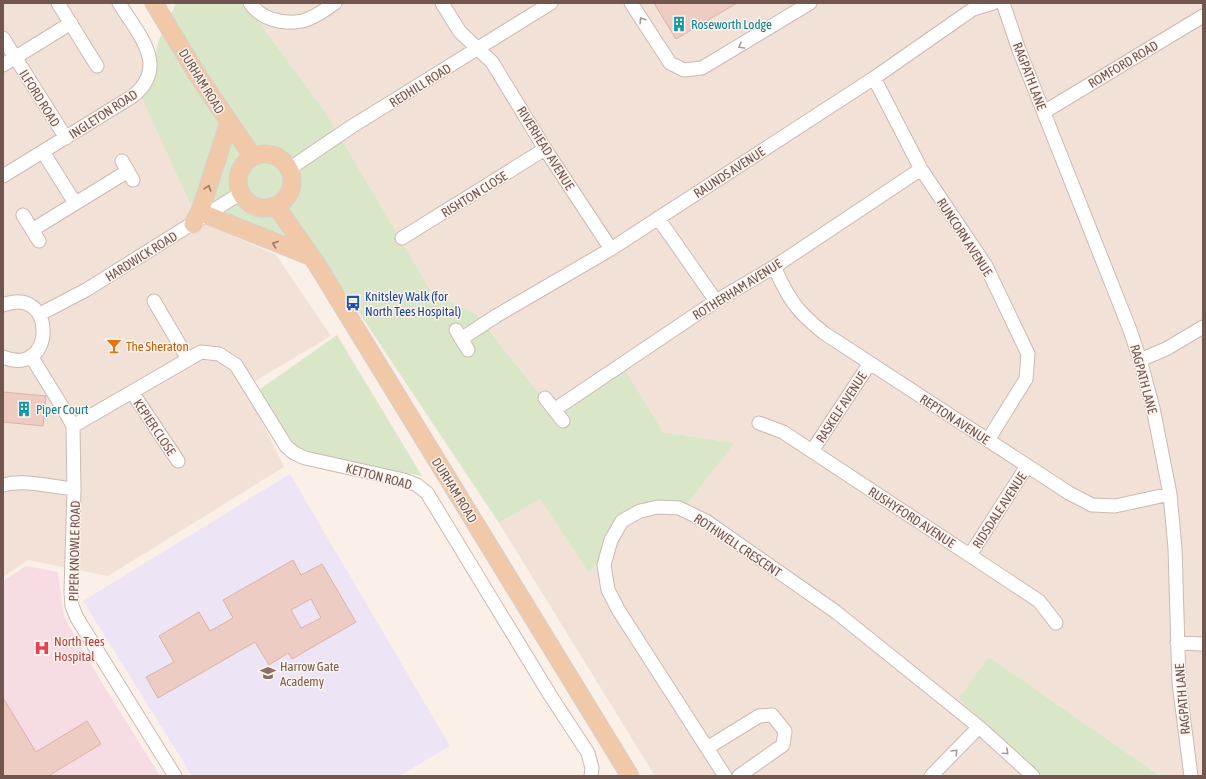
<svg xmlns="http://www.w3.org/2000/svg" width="1206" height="779" viewBox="0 0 1206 779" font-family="'Asap Condensed',sans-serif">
  <rect width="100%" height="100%" fill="#faf0e8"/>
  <!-- residential -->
  <path fill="#f1e1d7" d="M3,3h122l28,41 -7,55 56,123 74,33 55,81 -86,51 39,80 -176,109 -80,-16 -25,17z
    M245,3h958v773h-43l-171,-119 48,119h-382l-156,-253 41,-24 49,74 47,-64 98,-66 -71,-11 -39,-62 -65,48 -83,-104 -44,-21 -106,-180z"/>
  <!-- education -->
  <path fill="#ede5f6" d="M290,474l160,272 -51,30h-207l-109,-175z"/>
  <!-- medical -->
  <path fill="#f7dce4" d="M26,566l32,6 6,45 35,61 61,98h-157v-195z"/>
  <!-- green -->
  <path fill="#d9e6c8" d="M176,3h69l81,110 106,180 44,21 82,103 66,-48 39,63 71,11 -51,66h-47l-47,64 -49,-74 -41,24 -165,-248 -136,-55 -56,-122 17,-58z
    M337,335l85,141 -122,-23 -44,-61z
    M989,657l171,119h-123l-78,-78z"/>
  <!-- building -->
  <path fill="#ecccc3" stroke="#ddb1a5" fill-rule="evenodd" d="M654,3h83l-61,36z
    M3,392l43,4 -3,30 -40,-4z
    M293,560l8,15 21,-11 34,58 -64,37 -4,-6 -19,12 -14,-23 -97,56 -12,-21 28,-15 -15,-26 40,-24 11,19 23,-13 -10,-18zM311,599l10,19 -20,10 -10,-18z
    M3,698l33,54 51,-31 14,23 -53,32h-45z"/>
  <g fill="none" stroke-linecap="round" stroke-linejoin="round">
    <defs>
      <path id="minor" d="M58,3l39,63
        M250,3c10,16 34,22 52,18 12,-3 23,-11 33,-18
        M442,3l18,29 32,30 53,87 66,100
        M631,3l39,60 14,7 18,-2 108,-65
        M1003,3l16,47 111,280 10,30 13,48 17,86 5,54 4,135 12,93
        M3,38l63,100
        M3,65l68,-42
        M874,78l47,91 65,97 42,88 -2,25 -38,61
        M1044,112l159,-96
        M43,152l32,51
        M122,161l11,19
        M289,169l62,-42 200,-124
        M3,176l130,-80c37,-30 5,-62 -14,-93
        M23,215l16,26
        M658,218l58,83
        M32,230l96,-59
        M402,238l143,-89
        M774,267c15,32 22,44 50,66l245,160 23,12 23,1 55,-12
        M154,301l34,58
        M3,305c54,-21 53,74 0,52
        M40,314l46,-24 155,-97
        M456,330l12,20
        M461,339l35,-23 115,-67 263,-171 99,-69 20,-6
        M31,356l35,57 7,13 1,63 -3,103 1,14 5,12 98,158
        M1140,360l26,-11 37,-22
        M132,392l46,69
        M545,398l18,23
        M554,410l162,-109 58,-34 147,-98
        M759,423l24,9 256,169 17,22
        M73,426l128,-74 18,2 17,11 50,81 8,7 11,5 99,22 13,5 10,8 123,202 38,58 4,15 -1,8
        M812,451l58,-88
        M3,485c23,-6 48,2 71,4
        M970,555l57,-89
        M1177,643l26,1
        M707,748l52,-32 13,-1 13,16 -2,14 -44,31
        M725,776l-106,-165 -11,-21 -4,-25 7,-25 11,-19 18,-10 18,-4 21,1 27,13 130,91 143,115 54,49
        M931,776l48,-49"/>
      <path id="major" d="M154,3l46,76 53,78
        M238 181a27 27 0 1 1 54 0a27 27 0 1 1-54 0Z
        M276,206l40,57 314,513
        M207,215l105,42
        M193,224l8,-15 28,-87"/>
    </defs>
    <!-- minor casing -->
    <use href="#minor" stroke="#cdb9b2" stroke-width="15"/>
    <!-- major casing -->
    <use href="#major" stroke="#d7cfce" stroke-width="19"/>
    <!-- minor -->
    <use href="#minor" stroke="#fff" stroke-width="13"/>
    <!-- major -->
    <use href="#major" stroke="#f1c9a8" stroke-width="17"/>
  </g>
  <!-- one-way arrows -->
  <defs><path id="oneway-chevron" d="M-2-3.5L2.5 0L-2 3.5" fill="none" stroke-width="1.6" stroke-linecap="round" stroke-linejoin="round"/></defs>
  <g stroke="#aa9995">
    <use href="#oneway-chevron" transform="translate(642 20) rotate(-123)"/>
    <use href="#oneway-chevron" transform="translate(741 46) rotate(150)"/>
    <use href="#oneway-chevron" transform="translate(955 752) rotate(-47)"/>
    <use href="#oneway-chevron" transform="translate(1006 752) rotate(42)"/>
  </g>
  <g stroke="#97786a">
    <use href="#oneway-chevron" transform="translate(208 188) rotate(-72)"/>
    <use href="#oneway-chevron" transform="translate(275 244) rotate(-160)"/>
  </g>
  <!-- icons -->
  <defs>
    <symbol id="building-bare" viewBox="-9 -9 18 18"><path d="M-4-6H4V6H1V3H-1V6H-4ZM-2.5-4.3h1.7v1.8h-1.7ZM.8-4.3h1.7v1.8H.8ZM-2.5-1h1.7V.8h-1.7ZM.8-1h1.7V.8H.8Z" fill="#0f9aa8" stroke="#fdf4ee" stroke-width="2.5" paint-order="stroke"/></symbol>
    <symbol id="bus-bare" viewBox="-9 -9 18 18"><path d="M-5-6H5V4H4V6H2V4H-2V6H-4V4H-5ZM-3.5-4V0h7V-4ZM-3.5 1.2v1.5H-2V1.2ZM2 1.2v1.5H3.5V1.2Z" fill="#1a4fb4" stroke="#fdf4ee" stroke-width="2.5" paint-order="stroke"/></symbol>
    <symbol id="bar-bare" viewBox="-9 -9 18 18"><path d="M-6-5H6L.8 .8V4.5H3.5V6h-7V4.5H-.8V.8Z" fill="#e8710a" stroke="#fdf4ee" stroke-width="2.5" paint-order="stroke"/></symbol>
    <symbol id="hospital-bare" viewBox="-9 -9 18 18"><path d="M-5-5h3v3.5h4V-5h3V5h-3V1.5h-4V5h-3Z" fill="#e0444e" stroke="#fdf4ee" stroke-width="2.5" paint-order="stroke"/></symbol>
    <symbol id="school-bare" viewBox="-9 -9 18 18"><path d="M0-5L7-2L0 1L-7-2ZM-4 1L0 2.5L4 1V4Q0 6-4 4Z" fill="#8d6e63" stroke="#fdf4ee" stroke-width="2.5" paint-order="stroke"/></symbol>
  </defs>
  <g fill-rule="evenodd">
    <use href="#building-bare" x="668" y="13" width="22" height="22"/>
    <use href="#bus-bare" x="342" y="292" width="22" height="22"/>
    <use href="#bar-bare" x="103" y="335" width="22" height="22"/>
    <use href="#building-bare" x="13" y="398" width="22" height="22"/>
    <use href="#hospital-bare" x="31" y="637" width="22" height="22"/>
    <use href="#school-bare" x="257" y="662" width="22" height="22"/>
  </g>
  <g text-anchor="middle" stroke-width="3" stroke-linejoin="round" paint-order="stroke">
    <!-- culture labels -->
    <g font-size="13" fill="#0d838f" stroke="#fdf4ee" text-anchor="start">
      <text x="691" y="29">Roseworth Lodge</text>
      <text x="36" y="414">Piper Court</text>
    </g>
    <!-- street labels -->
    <g font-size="13" fill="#71554f" stroke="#fdf4ee">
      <text transform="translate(1123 64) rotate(-31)" y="5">ROMFORD ROAD</text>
      <text transform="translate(1030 76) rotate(69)" y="5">RAGPATH LANE</text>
      <text transform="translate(202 81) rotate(58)" y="5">DURHAM ROAD</text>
      <text transform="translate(420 85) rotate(-32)" y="5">REDHILL ROAD</text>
      <text transform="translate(40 98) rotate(58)" y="5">ILFORD ROAD</text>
      <text transform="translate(103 114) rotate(-33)" y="5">INGLETON ROAD</text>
      <text transform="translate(546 148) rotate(58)" y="5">RIVERHEAD AVENUE</text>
      <text transform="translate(729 172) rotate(-33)" y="5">RAUNDS AVENUE</text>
      <text transform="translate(474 194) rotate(-32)" y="5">RISHTON CLOSE</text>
      <text transform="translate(965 237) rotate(57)" y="5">RUNCORN AVENUE</text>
      <text transform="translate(141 256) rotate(-32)" y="5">HARDWICK ROAD</text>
      <text transform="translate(737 289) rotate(-32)" y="5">ROTHERHAM AVENUE</text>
      <text transform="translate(1144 379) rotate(75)" y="5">RAGPATH LANE</text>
      <text transform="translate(841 407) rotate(-57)" y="5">RASKELF AVENUE</text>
      <text transform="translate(955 419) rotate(33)" y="5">REPTON AVENUE</text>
      <text transform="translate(155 427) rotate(56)" y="5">KEPIER CLOSE</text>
      <text transform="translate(379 476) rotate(15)" y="5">KETTON ROAD</text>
      <text transform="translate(455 490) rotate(58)" y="5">DURHAM ROAD</text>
      <text transform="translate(999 510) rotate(-57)" y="5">RIDSDALE AVENUE</text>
      <text transform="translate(912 517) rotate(33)" y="5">RUSHYFORD AVENUE</text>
      <text transform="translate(738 545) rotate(34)" y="5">ROTHWELL CRESCENT</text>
      <text transform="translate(74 551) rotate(-89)" y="5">PIPER KNOWLE ROAD</text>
      <text transform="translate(1182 699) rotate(-95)" y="5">RAGPATH LANE</text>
    </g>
    <!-- transit labels -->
    <g font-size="13" fill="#164399" stroke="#fdf4ee" text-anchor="start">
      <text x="365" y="301">Knitsley Walk (for<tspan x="365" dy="15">North Tees Hospital)</tspan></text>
    </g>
    <!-- food labels -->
    <g font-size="13" fill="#c56008" stroke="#fdf4ee" text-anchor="start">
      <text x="126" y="351">The Sheraton</text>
    </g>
    <!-- health labels -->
    <g font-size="13" fill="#be3a42" stroke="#fdf4ee" text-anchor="start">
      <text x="54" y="646">North Tees<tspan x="54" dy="15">Hospital</tspan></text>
    </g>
    <!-- education labels -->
    <g font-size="13" fill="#785e54" stroke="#fdf4ee" text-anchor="start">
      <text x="280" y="671">Harrow Gate<tspan x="280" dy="15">Academy</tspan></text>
    </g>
  </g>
  <!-- border -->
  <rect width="1206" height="779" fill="none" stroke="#71554f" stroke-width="8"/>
</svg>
